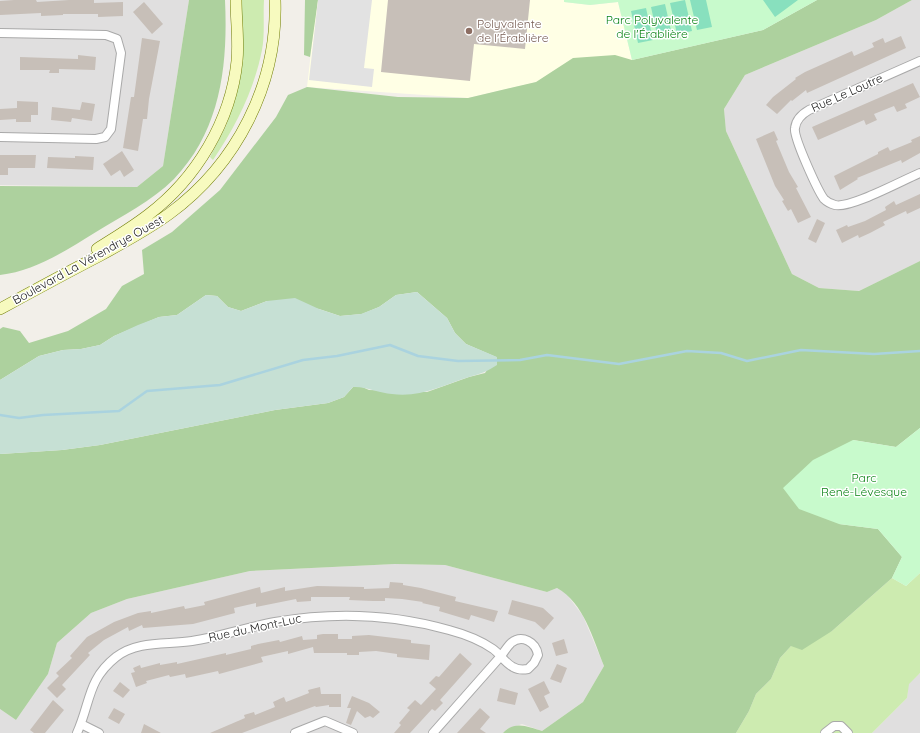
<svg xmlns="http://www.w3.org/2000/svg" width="920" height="733" viewBox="0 0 920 733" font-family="Quicksand,sans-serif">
  <rect width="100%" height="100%" fill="#f2efe9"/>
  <!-- residential -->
  <path fill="#e0dfdf" d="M0,0h189l-26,166 -26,21 -137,-2z
    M912,0h8v261l-61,30 -40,-3 -27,-14 -66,-143 -2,-22 21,-34 131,-55z
    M395,564l50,1 102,27 10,-4 8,4 18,24 21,50 -21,36 -41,29 -20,-7 -15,5 -4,4h-503v-24l16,11 32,-46 9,-31 34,-30 36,-14 123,-28z
    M920,673v60h-48l35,-35 1,-14z"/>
  <!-- education -->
  <path fill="#ffffe5" d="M317,0h247v2l26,3 28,-3 14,58 -164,38 -161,-11z"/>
  <!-- grass -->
  <path fill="#cdebb0" d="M241,0h23c-1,16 1,34 -2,50 -8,40 -26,76 -49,110l-3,-3 16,-31 7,-21z
    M920,573v100l-11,11 -2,14 -35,35h-136l13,-22 7,-17 15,-15 9,-21 11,-12 41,-15 60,-53 14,8z"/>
  <!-- forest -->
  <path fill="#add19e" d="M189,0h36c3,65 -4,130 -51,179 -22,22 -52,37 -78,53 -29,18 -61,39 -96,43v-89l137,1 26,-21z
    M305,0h13l-8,57 -6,-2z
    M817,0h95l-36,20 -131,55 -21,34 2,22 66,143 27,14 40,3 61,-30v167l-24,19 -43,-7 -14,84 39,5 24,28 -10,21 -60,53 -30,19 -11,-4 -11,12 -9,21 -15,15 -7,17 -13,22h-233c11,-13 26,-6 39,-2l41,-29 21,-36c-11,-27 -20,-63 -47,-78l-10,4 -102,-27 -50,-1 -145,7 -123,28 -36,14 -34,30 -9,31 -32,46 -16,-11v-255l62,-4 38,-5 175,-35 53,-7 16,-6 9,-10 7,-1 9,4 58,2 42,-15 16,-4 11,-16 -30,-13 -11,-11 -8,-15 -30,-26 -21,3 -17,12 -17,7 -22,2 -21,-7 -52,-8 -26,10 -13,-4 -11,-11 -11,-1 -29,20 -18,2 -45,19 -14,9 -19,4 -18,1 -24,6 -39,24v-51l3,-2 17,4 9,12 39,-12 38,-22 16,-23 22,-12 -2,-24 30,-18 48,-42 56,-73 12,-22 19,-8 91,10 70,1 68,-16 37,-24 42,-3 17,5 131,-30z"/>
  <!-- wetland -->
  <path fill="#c6e0d4" d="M417,292l30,26 8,15 11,11 31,13v8c-9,6 -17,9 -28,12 -26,8 -49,21 -77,17 -13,-1 -27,-8 -39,-7l-9,10 -16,6 -53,7 -175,35 -38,5 -62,4v-74l39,-24 24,-6 18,-1 19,-4 14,-9 24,-11 21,-8 18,-2 29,-20 11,1 11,11 13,4 26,-10 28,-3 24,11 21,7 21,-2 18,-7 17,-12z"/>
  <!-- park -->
  <path fill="#c8facc" d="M564,0h253l-54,30 -131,30 -14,-58 -28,3 -26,-3z
    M920,428v145l-14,13 -14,-8 10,-21 -24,-28 -39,-5 -40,-15 -16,-21 30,-28 40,-20 43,7z"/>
  <!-- pitch -->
  <path fill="#88e0be" d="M685,0l7,31 -15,3 -7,-31z
    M690,0h16l6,27 -15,3z
    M763,0h35l-23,17z
    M665,4l7,31 -14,4 -7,-32z
    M646,8l7,32 -15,3 -7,-32z"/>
  <!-- parking -->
  <path fill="#e2e2e2" d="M318,0h54l-8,68 10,1 -2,18 -63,-7z"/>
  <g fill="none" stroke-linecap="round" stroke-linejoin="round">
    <!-- stream -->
    <path stroke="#aad3df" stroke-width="2.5" d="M0,415l19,3 24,-3 76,-4 28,-20 73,-6 83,-25 34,-4 53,-11 28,11 40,5 62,-1 27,-5 72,9 68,-13 34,2 26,8 54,-11 73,4 46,-3"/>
  </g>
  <!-- building -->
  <path fill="#c7bfb8" d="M14,0h22l1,2 32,-2h25v3l29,-1v14l-25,1v-3h-35v1l-22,1v-3l-41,2v-14z
    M388,0h142l-5,49 -51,-5 -4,37 -89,-9z
    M144,2l19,22 -11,10 -19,-22z
    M901,36l5,12 -99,45 -1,-3 -14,11 -1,-1 -14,14 -11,-9 7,-8 23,-18 -1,-1 10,-6 47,-21 2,5 20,-9 -2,-4 11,-5 2,5z
    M142,38l18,3 -11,58 -2,20h-4l-5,32 -15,-3 8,-51h3z
    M78,55l18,2 -1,13 -36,-1v4h-10l1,-3h-30v-13l58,2z
    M913,83l7,14 -15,7 2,4 -10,4 -3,-6 -20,8 3,6 -11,5 -2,-5 -46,20 -6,-13z
    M17,101l21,1v13h-7v7h-15v-3l-16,1v-11l17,-1z
    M82,102l13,2 -3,17 -20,-3 -1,4 -20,-2 1,-13 28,3z
    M774,131l4,9 -2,1 13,31 9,15 -2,1 15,29 -13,6 -7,-14 -3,2 -6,-10 2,-1 -9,-14 -19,-47z
    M920,136v17l-18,10 -1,-3 -44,18 1,1 -18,11 -6,-14 44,-22v-2l10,-5 2,4 22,-9 -1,-2z
    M122,151l12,19 -10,7 -4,-7 -9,6 -8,-12z
    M0,155h36l-1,13h-27v7h-8z
    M75,156l19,1 -1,13 -46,-2 1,-11 27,1z
    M920,194v14l-13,6 -1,-3 -23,11 2,3 -15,8 -11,5 -1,-3 -16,8 -6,-13 11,-5 1,2 17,-6 21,-11 -1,-3 9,-6 2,4z
    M817,219l8,4 -9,20 -8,-4z
    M390,582l13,1v2l18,3 35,9 -1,4 43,10 -4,11 -23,-7 -2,5 -30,-9 1,-4 -18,-4 1,-1 -21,-3 -17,-1v3h-12l-24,-1 1,-3h-39v4l-14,1 -1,-3 -40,8v-4l-22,5 1,5 -42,11 -50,4 -1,-3 -13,6 -1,-4 -24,13 -16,13 2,2 -28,30 4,4 -9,9 -10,-10 12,-12 -3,-3 16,-15 -2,-2 17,-19 27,-15 24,-9 13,-2v2l33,-7 1,3 20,-4 -1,-3 56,-15 1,6 24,-6v4l32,-5 47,1v2l25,-1z
    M512,600l31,8 11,10 -10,12 -9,-8 -27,-8z
    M323,634h15v5h14v-3l17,-1 42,5v3l19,2 -1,15 -32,-3v-3l-21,-3 -17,1v3h-12v-2h-33l-1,-6 -25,7v-3l-27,6 2,5 -44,12 -1,-3 -32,7 -1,-4 -15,3 -1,-2 -23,6 1,2 -11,4 -5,-14 4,-1 -2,-4 7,-3 1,3 19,-5v2l17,-3v2l49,-11v2l25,-6v-3l7,-2 21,-4 1,2 22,-6 1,4 14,-1v-4z
    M564,639l4,14 -12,3 -4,-13z
    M460,653l12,11 -32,36 3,3 -8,8 -3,-2 -22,24h-16l7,-8 -2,-2 11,-13 -3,-2 8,-8 6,5 15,-16 -7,-6 7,-7 3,1z
    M557,664l10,4 -6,15 -11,-4z
    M544,681l6,12 -6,3 5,11 -9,5 -12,-23z
    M120,682l10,8 -7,8 -10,-7z
    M320,687l1,7h20v13h-12v-2l-13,2 -1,-1 -73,27h-32l35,-15 -1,-3 10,-3 1,3 20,-8 -2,-5 11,-5 2,5 23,-9 -1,-3z
    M500,688l18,5 -3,12 -18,-4z
    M352,696l17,7 11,9 -7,6 -3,-2 -5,2 -8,-7 -6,14 -5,-2 5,-15h-4z
    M53,700l11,10 -19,23h-11l-4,-3z
    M114,708l11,6 -6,10 -11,-6z
    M480,708l10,9 -10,12 6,4h-29z
    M144,724l17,9h-20z"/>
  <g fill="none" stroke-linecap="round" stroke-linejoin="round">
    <defs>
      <path id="street" d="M0,33l106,2 11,4 4,14 -10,76 -6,8 -9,2 -96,-2
        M920,61l-111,49c-7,4 -13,9 -14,18 -2,9 23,63 29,71 3,3 7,5 11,6 15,4 68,-25 85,-32
        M81,724l18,9
        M77,733c14,-31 10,-53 39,-76 22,-17 51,-12 76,-16 28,-4 55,-14 83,-19 57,-10 118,-8 174,8 15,4 31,10 44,19 7,5 12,14 20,18 5,3 10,3 15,2l6,-6 4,-8c-2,-13 -16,-21 -27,-12 -4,4 -7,9 -10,13l-68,77
        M295,733l30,-12 28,12
        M825,733l9,-7h7l7,7"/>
      <path id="secondary" d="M97,249c17,-11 34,-21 51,-34 48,-36 83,-94 89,-154 2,-20 -1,-41 -1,-61
        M0,309c33,-18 66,-36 99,-53 24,-13 48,-26 70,-42 68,-50 109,-130 106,-214"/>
    </defs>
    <!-- street casing -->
    <use href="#street" stroke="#a9a9a9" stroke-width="10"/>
    <!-- secondary casing -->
    <use href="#secondary" stroke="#707d05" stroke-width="12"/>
    <!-- street -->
    <use href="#street" stroke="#fff" stroke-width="8"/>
    <!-- secondary -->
    <use href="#secondary" stroke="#f7fabf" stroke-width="11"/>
  </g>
  <!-- markers -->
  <circle fill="#8d6e63" stroke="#fff" stroke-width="1.5" cx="469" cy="31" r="4"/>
  <g text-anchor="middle" stroke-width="3" stroke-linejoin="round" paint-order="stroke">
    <!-- park labels -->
    <g font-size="12" fill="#0c8416" stroke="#fff">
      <text x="652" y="24">Parc Polyvalente<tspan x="652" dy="14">de l'Érablière</tspan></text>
      <text x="864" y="482">Parc<tspan x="864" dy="14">René-Lévesque</tspan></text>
    </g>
    <!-- education labels -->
    <g font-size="12" fill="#785e54" stroke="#fff" text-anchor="start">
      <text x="477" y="28">Polyvalente<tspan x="477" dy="14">de l'Érablière</tspan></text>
    </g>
    <!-- street labels -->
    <g font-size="12" fill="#222" stroke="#fff">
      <text transform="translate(847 93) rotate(-24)" y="4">Rue Le Loutre</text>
      <text transform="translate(88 260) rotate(-29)" y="4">Boulevard La Vérendrye Ouest</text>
      <text transform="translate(255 628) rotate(-12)" y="4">Rue du Mont-Luc</text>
    </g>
  </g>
</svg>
